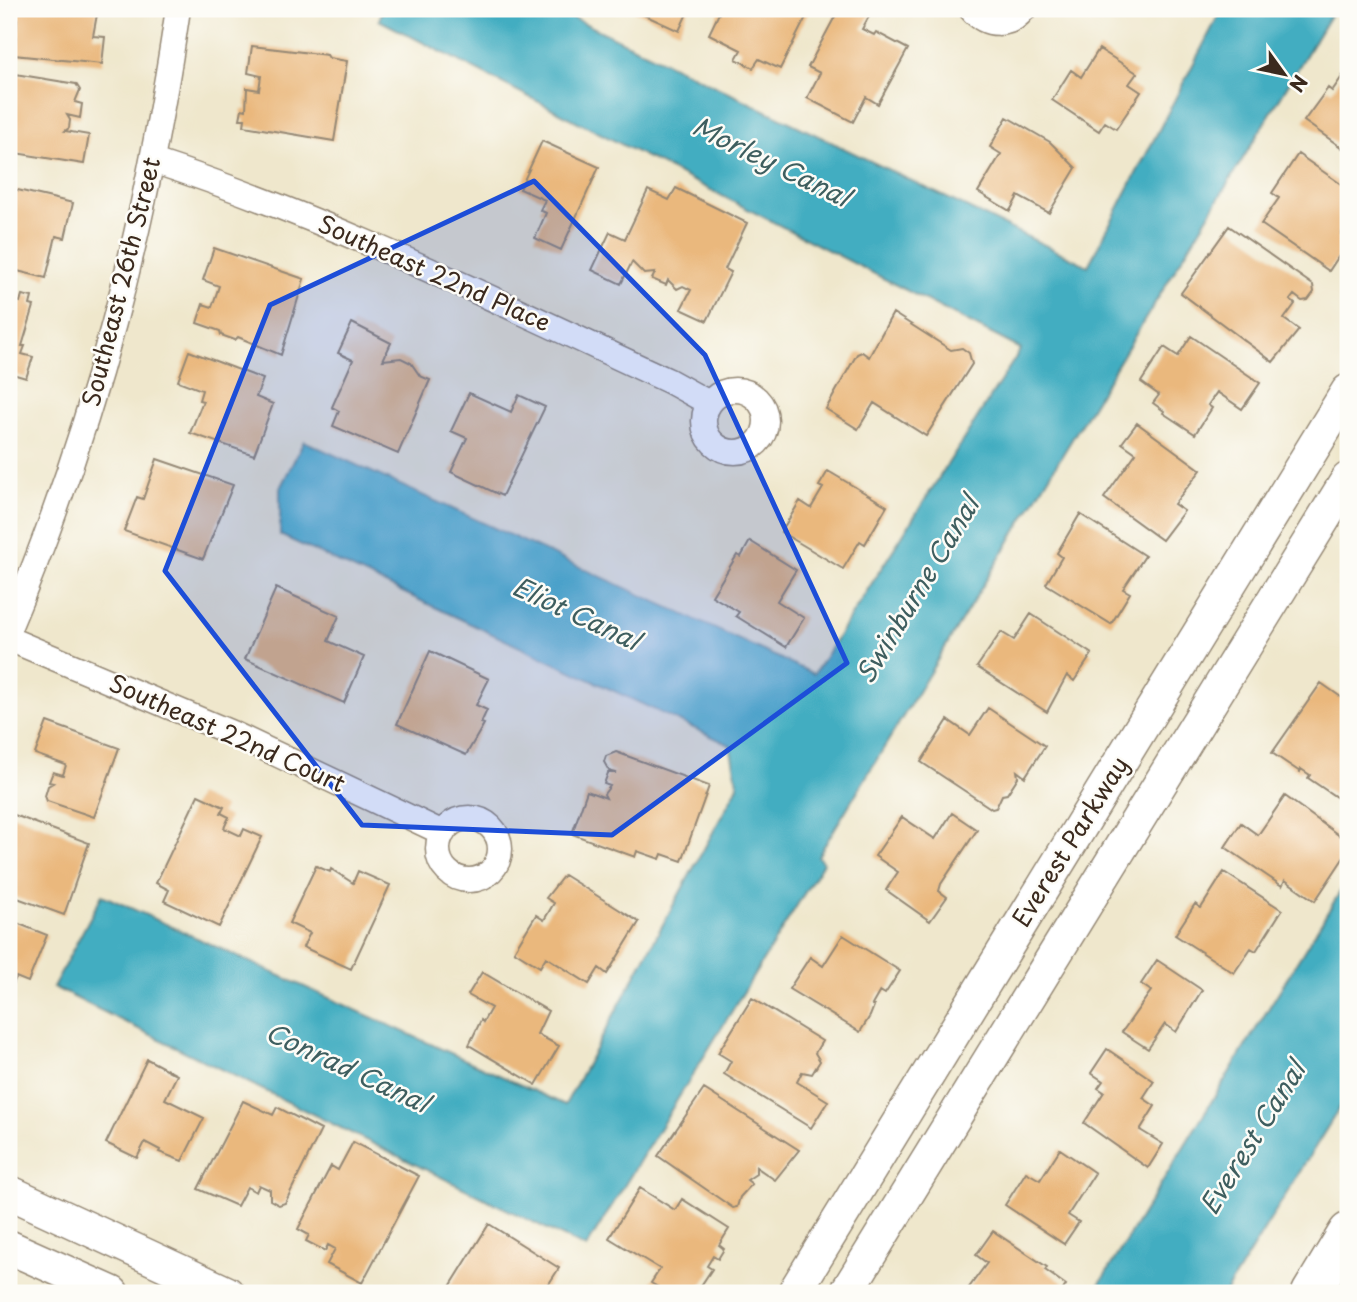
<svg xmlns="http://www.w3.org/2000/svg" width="1357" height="1302" viewBox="0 0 1357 1302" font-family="'Playpen Sans',sans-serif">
  <rect width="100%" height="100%" fill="#fdfcf7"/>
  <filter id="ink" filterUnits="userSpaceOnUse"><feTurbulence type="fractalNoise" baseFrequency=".0143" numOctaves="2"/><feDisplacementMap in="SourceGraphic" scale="14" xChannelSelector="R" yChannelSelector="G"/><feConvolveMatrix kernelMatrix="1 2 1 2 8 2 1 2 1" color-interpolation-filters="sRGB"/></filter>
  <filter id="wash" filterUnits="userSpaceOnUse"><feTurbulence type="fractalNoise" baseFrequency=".00686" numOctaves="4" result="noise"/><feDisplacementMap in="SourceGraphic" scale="28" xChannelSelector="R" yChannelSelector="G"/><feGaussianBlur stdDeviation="1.57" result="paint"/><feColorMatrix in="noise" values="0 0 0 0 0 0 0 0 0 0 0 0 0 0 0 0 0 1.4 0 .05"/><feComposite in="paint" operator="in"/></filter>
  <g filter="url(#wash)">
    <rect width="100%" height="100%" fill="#efe7cc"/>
    <!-- water -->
    <path fill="#42adc1" stroke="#3e6c70" stroke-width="2" d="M383,9h172l533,257 134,-257h112l-516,847 5,7 -237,385 -533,-261 49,-92 463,210 173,-319 -8,-41 -450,-210v-47l24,-47 510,233 207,-325 -642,-329z
      M1348,879v215l-123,199h-131z"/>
    <g id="blocks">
      <!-- building -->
      <path fill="#eab87d" d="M9,9h89l-5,27 12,1 -3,27 -88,-9 3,-35 -8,-1z
        M631,9h58l-10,22z
        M721,9h89l-30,60 -21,-10 -6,9 -17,-9 5,-9 -32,-16z
        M839,9h34l-11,20 12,6 2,-3 32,17 -30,55 -12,-7 -13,25 -46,-24 13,-25 -12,-6z
        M252,46l75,9 2,3 18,3 -13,80 -90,-15 1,-7h-5l2,-10 4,1 1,-22 12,2 2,-14 -13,-3z
        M1099,49l38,24 -8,11 12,8 -25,37 -11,-7 -6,9 -47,-31 19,-30 10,7z
        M1348,68v84l-44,-31 24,-33 4,3z
        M9,73l67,11 4,6 -5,12 7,2 -2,14 -13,-3 3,5 -1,8 -4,3 24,4 -5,29 -75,-12z
        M1007,117l43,25 26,26 -27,45 -31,-17 -8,15 -32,-19 23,-38 -11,-7z
        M542,141l57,26 -38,83 -26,-12 11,-25 -6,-3 5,-10 -25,-11z
        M1298,154l50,35v35l-7,10 7,8 -19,29 -68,-47 18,-26 -7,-5z
        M9,188l64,15 -8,35 -9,-2 -10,42 -37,-9z
        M676,188l71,35 -22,46 6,3 -24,49 -26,-12 10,-19 -8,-4 -6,3 -9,-9 -2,5 -14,-6 3,-6 -11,1 -12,-12 -11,22 -29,-14 18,-38 15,7 23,-49 21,10z
        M1229,226l84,59 1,7 -6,8 -6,1 -8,-6 -4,5 5,4 -11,15 15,11 -26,32 -92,-69z
        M214,248l90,31 -23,76 -43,-18 -3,3 -14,-5 -1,-4 -23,-8 6,-19 9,3 7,-21 -16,-6z
        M22,295l10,2 -2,8 4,1 -12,40h3l-3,8 11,3 -7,21 -17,-5v-74l11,3z
        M893,313l58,37 11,-2 7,5 3,11 -46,72 -52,-33 -16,26 -32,-20 31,-55 5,-2 7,5z
        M352,323l39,20 -8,17 18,-2 10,5 9,13 10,4 -32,74 -65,-28 6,-15 -7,-4 21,-47 -15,-7z
        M1191,336l69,47 -18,26 -25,-17 -9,13 4,3 -17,26 -32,-21 1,-2 -11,-8 6,-8 -18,-13 23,-35 14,9z
        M189,351l74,28 -7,18 17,7 -19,51 -64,-22 13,-32 -4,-1 3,-10 -24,-9z
        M469,393l42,19 8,-17 26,12 -43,89 -51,-24 16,-34 -16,-7z
        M1137,423l64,47 -27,34 10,7 -22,29 -58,-42 32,-45 -14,-10z
        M157,459l76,26 -30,74 -79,-28 13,-34 6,2z
        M828,471l59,35 -22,38 -5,-3 -17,28 -62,-37 19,-31 11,7 12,-20 -4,-2z
        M1080,514l65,42 -22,33 7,4 -19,31 -65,-40 16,-27 -5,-4z
        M750,541l46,29 -19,31 27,17 -18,29 -50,-31 3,-4 -27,-16 25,-41 4,2z
        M276,588l63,28 -11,25 36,16 -20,46 -99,-44z
        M1031,614l61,40 -18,27 -7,-6 -20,37 -70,-45 24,-35 13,8z
        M430,651l59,28 -13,26 11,5 -6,13 3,1 -18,31 -69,-31z
        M1321,683l27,19v103l-40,-27 2,-3 -9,-6 -1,3 -28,-19z
        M988,708l57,38 -20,31 -8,-6 1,6 -11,17 -5,1 -6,13 -4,1 -71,-47 27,-42 22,15z
        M47,722l72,26 -25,69 -47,-16 -2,-5 3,-10 5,-3 -4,-1 4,-10 10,3 3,-10 -31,-11z
        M616,752l93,34 -27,75 -20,-7 -2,5 -23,-8 -2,6 -63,-23 15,-43 19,7 -2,-4 6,-8 -6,-2 4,-11h8l-7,-2 -5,-9 2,-6z
        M198,795l26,12 -3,6 8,4 -5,11 17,8 3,-7 18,8 -43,90 -55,-26 5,-11 -13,-7z
        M1285,796l63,46v9l-33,50 -30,-21 -3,6 -57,-39 16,-24 17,12z
        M9,813l80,30 -25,72 -55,-20z
        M952,813l25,17 -36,54 -2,7 8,6 -17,24 -44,-31 12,-18 -23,-16 27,-39 33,22z
        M316,866l14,6 1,-3 22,14 5,-12 32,14 -39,84 -48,-22 7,-14 -21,-10z
        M1224,872l58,38 -26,41 -5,-3 -17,25 -59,-38 20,-31 6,4z
        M564,875l75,47 -32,52 -8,-6 -10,16 -43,-27 -6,10 -26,-16 22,-36 8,5 10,-17 -8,-5z
        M9,920l38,15 -19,47 -12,-5 -7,17z
        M843,935l57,36 -15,23 -5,-3 -8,14 2,1 -4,10 -10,16 -71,-43 21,-32 13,9z
        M1157,960l45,30 -26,42 -11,-8 -17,25 -26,-17 29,-41 -10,-7z
        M482,972l66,39 -11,23 22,12 -23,39 -67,-40 12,-25 2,2 8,-14 -23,-13z
        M752,998l70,43 -7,12 5,8 -8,13 -10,-2 -5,10 31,19 -17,27 -87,-54 7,-13 -13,-8z
        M1107,1049l47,32 -11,17 12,8 -15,24 23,14 -15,24 -64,-45 20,-31 -6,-4 5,-7 -12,-8z
        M147,1059l30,16 -12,24 39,19 -22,43 -23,-9 1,-2 -15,-8 -8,16 -31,-15z
        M704,1089l95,61 -24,30 -19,-13v7l-9,6 5,4 -12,13 -3,10 -4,1 -75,-52z
        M243,1101l30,14 4,-8 44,23 -36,73 -6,2 -9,-5v-10l-11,-5 -3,7 -9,-5 -10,19 -39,-17z
        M353,1142l66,34 -57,107 -35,-19 8,-15 -7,-4 -3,6 -19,-10 3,-6 -11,-6 33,-63 7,4z
        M1060,1149l35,24 -27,42 11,7 -15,22 -59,-39 21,-33 14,8z
        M640,1188l35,22 7,-11 47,30 -10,16 5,4 -6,10 -5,-3 -6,10 5,3 -16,24h-28l-17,-10 9,-14 -51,-31z
        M489,1224l70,44 -16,25h-97z
        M993,1231l54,36 -2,3 21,15 -5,8h-96l22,-30 -11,-8z"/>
    </g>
  </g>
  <g filter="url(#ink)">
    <use href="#blocks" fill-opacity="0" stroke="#958875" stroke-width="2"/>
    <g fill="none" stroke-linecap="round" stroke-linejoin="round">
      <defs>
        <path id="street" d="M971,9c15,18 39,19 53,0
          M153,161c178,58 346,141 516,220l40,22
          M704 421a31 31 0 1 1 62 0a31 31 0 1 1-62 0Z
          M9,628c86,-203 137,-402 169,-619
          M9,639l225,95 209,99
          M438 849a31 31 0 1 1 62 0a31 31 0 1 1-62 0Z"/>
        <path id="secondary" d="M9,1192l218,101
          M9,1247l103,46
          M794,1293l554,-902
          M846,1293l502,-814"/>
        <path id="highway" d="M1311,1293l37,-61"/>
      </defs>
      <!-- street casing -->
      <use href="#street" stroke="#958875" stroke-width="27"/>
      <!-- secondary casing -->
      <use href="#secondary" stroke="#958875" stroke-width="36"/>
      <!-- highway casing -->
      <use href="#highway" stroke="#958875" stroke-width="41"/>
      <!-- street -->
      <use href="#street" stroke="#fff" stroke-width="24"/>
      <!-- secondary -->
      <use href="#secondary" stroke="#fff" stroke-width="33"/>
      <!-- highway -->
      <use href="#highway" stroke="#fff" stroke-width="38"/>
    </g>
  </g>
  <!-- marked area -->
  <path fill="#1d4ed8" fill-opacity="0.2" stroke="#1d4ed8" stroke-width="5" stroke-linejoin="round" d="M534,181l171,174 142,308 -235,172 -250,-10 -197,-254 105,-266z"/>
  <g text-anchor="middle" stroke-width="5" stroke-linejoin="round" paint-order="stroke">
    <!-- street labels -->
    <g font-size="24" fill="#3b2a1e" stroke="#fdfcf7">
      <text transform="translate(434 274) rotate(24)" y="8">Southeast 22nd Place</text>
      <text transform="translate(122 282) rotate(-76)" y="8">Southeast 26th Street</text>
      <text transform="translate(227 734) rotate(24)" y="8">Southeast 22nd Court</text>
      <text transform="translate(1071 842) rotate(-58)" y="8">Everest Parkway</text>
    </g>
    <!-- water labels -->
    <g font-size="26" font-style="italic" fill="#3e5e5f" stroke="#fdfcf7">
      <text transform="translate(771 162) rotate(26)" y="9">Morley Canal</text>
      <text transform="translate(918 590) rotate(-59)" y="9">Swinburne Canal</text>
      <text transform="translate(576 614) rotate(25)" y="9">Eliot Canal</text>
      <text transform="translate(347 1068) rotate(25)" y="9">Conrad Canal</text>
      <text transform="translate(1253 1138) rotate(-58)" y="9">Everest Canal</text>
    </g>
  </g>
  <!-- margin -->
  <rect width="1357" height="1302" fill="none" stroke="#fdfcf7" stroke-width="35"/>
  <!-- north arrow -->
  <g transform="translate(1284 74) rotate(123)" stroke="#fdfcf7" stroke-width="5" paint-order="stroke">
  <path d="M0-5L12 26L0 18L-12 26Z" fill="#3b2a1e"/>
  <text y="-10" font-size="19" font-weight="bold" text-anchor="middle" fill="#3b2a1e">N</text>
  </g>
</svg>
